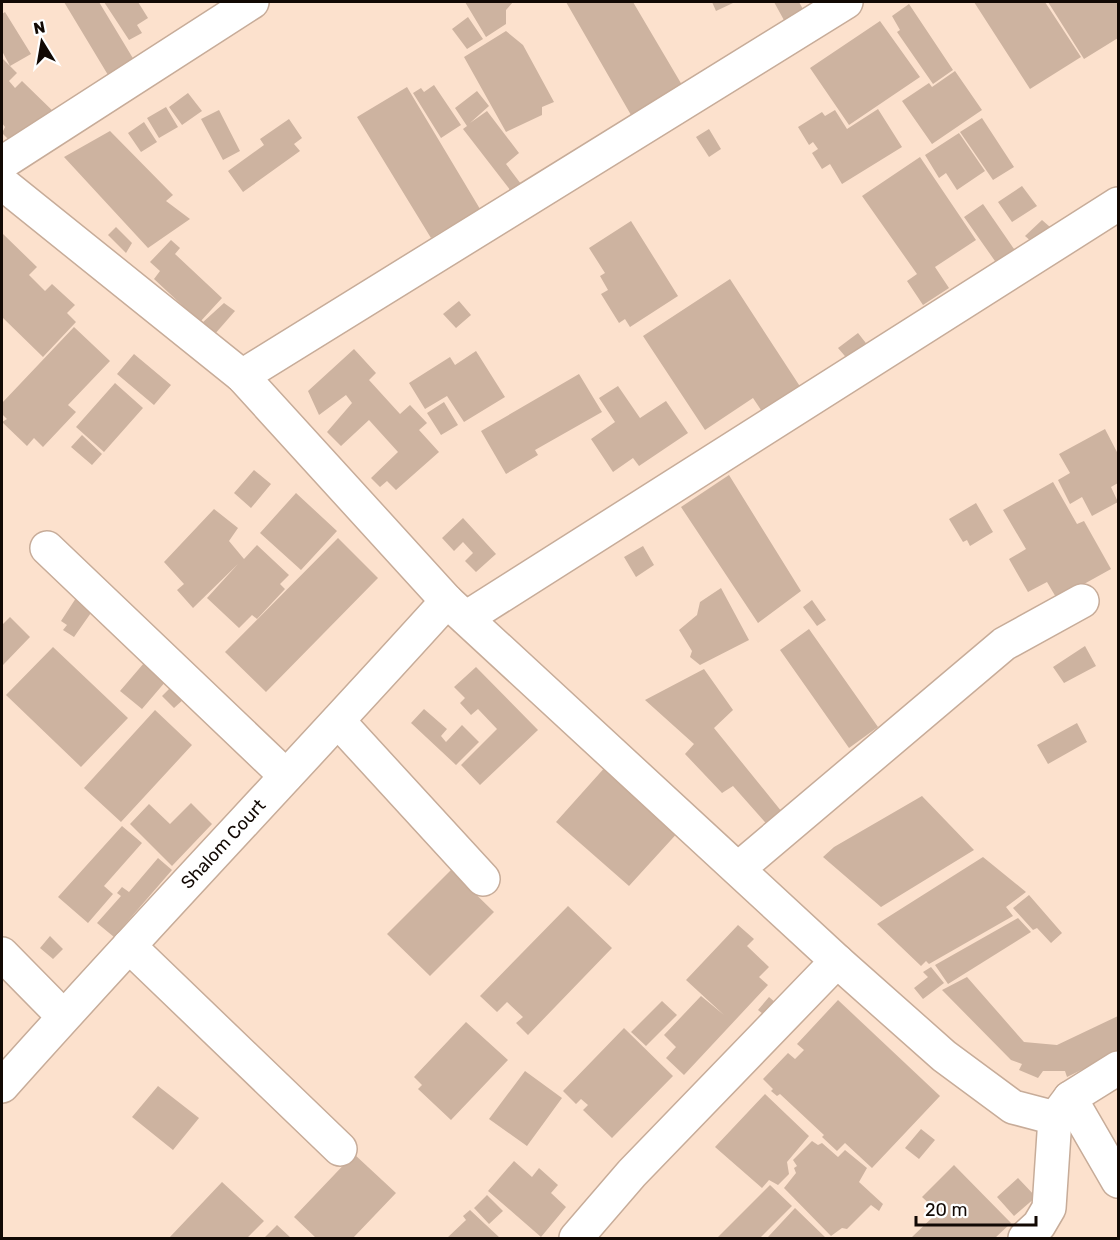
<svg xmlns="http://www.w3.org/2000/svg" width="1120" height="1240" viewBox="0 0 1120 1240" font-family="Rubik,sans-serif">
  <rect width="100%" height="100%" fill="#fce1cd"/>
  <!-- building -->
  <path fill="#cdb3a0" d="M64,2h35l35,58 -26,15z
    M104,2h34l10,16 -11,7 5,8 -13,7z
    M465,2h48l-7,8v14l-20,13z
    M566,2h67l49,83 -51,30z
    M712,2h21v1l-17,8z
    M774,2h25l5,9 -19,11z
    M974,2h71l36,55 -51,32z
    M1048,2h70v36l-34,21z
    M909,4l44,66 -20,14 -36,-52 3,-2 -8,-14z
    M5,12l26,42 -21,12 -8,-15v-37z
    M468,17l15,22 -16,10 -15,-20z
    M880,21l40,56 -71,48 -39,-57z
    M506,31l17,14 31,57 -12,5v8l-36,17 -42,-75z
    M2,58l15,15 -8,8 6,7 7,-7 36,35 -40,33 -16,-16 3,-6 -3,-4z
    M955,71l27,39 -50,34 -30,-43 27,-18 3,4z
    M434,85l27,40 -20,13 -28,-45 8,-5 3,4z
    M407,87l73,122 -49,29 -74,-121z
    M477,91l12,15 -19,17 17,-12 32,42 -13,11 18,24 -10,7 -51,-66 4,-3 -12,-18z
    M188,93l14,18 -20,14 -13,-18z
    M166,107l12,20 -19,11 -12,-20z
    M878,109l24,38 -60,37 -12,-20 -8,5 -10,-16 6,-4 -5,-7 -4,3 -11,-18 24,-15 3,4 10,-6 12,19z
    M219,110l21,41 -17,9 -22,-41z
    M982,118l32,49 -21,13 -33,-48z
    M289,119l13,19 -8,6 6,7 -57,41 -15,-21 36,-26 -4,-6z
    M144,122l13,20 -16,10 -13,-19z
    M709,129l12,20 -12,8 -13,-20z
    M110,131l63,64 -7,6 24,18 -42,29 -84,-91z
    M959,133l26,38 -28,19 -11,-17 -7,5 -14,-23z
    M920,157l56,83 -41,27 14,21 -26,17 -16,-24 10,-7 -55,-78z
    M1022,186l15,20 -25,16 -14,-20z
    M983,204l38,55 -19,12 -38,-54z
    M1042,220l8,7 -17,16 -8,-7z
    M631,221l47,75 -48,31 -5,-8 -6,4 -18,-29 7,-4 -8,-14 5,-3 -16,-25z
    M116,227l16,16 -6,10 -18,-18z
    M2,233l35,34 -8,8 16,16 7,-7 23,21 -8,8 9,9 -33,35 -41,-40z
    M171,240l9,8 -5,6 47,44 -22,24 -46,-43 6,-8 -10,-9z
    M730,279l71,109 -38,25 -10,-15 -48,32 -62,-94z
    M459,301l12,14 -15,13 -13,-14z
    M224,303l11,8 -21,24 -12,-12z
    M74,327l36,34 -42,44 8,7 -33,35 -9,-9 -7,8 -25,-24 5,-3 -5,-5v-11z
    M858,333l11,14 -19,15 -12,-14z
    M354,349l22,24 -7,7 31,34 10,-9 17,18 -8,7 20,22 -43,38 -9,-9 -7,6 -9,-9 27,-26 -29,-32 -28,26 -14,-14 25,-29 -6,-8 -27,20 -11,-24z
    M476,351l29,46 -41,25 -17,-26 -22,13 -16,-26 41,-26 5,8z
    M134,354l37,31 -17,20 -37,-31z
    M579,374l23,38 -67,38 3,5 -32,19 -25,-43z
    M115,383l28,25 -39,44 -28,-25z
    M618,386l22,32 26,-17 22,32 -49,33 -6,-8 -20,14 -22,-33 24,-17 -16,-24z
    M444,402l14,23 -17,10 -14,-22z
    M1105,429l13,25v29l-7,4 7,15 -26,14 -10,-19 -12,7 -12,-24 12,-7 -11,-19z
    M82,435l20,19 -10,11 -21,-18z
    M254,470l17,14 -20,24 -17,-15z
    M729,475l72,116 -43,32 -77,-116z
    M1053,482l24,42 7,-3 27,48 -54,30 -10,-17 -19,10 -19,-33 17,-10 -23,-39z
    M296,493l41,38 -36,39 -41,-37z
    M976,503l17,29 -23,14 -3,-6 -4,2 -14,-23z
    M214,509l24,19 -9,13 15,18 13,-14 32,30 -9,9 5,5 -28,30 -5,-4 -13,13 -32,-30 31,-34 -45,44 -16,-18 7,-6 -20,-22z
    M463,518l33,36 -20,18 -11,-11 8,-8 -10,-11 -9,9 -12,-13z
    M338,538l40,40 -112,114 -41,-40z
    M643,546l11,19 -18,12 -12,-20z
    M721,588l28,52 -49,25 -10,-8 2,-6 -13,-21 18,-15 3,-13z
    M76,598l17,12 -19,27 -11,-7 4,-5 -6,-4z
    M812,600l14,20 -9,6 -14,-19z
    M10,617l20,20 -27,28 -1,-40z
    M809,629l69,98 -29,21 -69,-98z
    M1085,646l11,20 -32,17 -11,-16z
    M53,647l75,71 -47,49 -75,-72z
    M144,663l22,18 -24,28 -22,-18z
    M476,667l62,63 -58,55 -19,-20 36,-36 -19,-20 -7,6 -11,-12 5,-5 -11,-11z
    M704,669l29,41 -19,18 72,89 -14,13 -39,-44 -11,7 -37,-39 9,-10 -49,-44z
    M172,686l13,12 -11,10 -12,-12z
    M424,709l23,20 -6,7 5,6 16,-17 17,17 -23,23 -45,-42z
    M155,710l37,35 -71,77 -37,-34z
    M1077,723l10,19 -39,22 -11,-19z
    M607,765l74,64 -52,57 -73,-64z
    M922,796l52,54 -93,57 -58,-50 11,-10z
    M191,803l21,21 -40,42 -42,-42 19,-20 21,20z
    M122,826l20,17 -38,43 9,8 -25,29 -30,-26z
    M983,857l43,35 -20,15 7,9 -84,48 -3,-3 -5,5 -44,-42z
    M158,858l14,12 -58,67 -17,-14 24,-27 -4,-3 5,-6 7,5z
    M451,870l43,42 -64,64 -43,-42z
    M1029,895l33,38 -11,10 -14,-15 -4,2 -20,-22z
    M568,906l44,42 -84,87 -12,-12 7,-6 -16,-15 -10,10 -17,-16z
    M1018,918l13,14 -83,52 -13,-19z
    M738,925l16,14 -7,7 22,21 -10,10 9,8 -84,90 -18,-17 10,-11 -12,-12 37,-39 23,19 -38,-35z
    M50,936l13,13 -10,10 -13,-11z
    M931,967l13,16 -21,16 -9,-11 14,-11 -5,-5z
    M967,977l57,65 33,3 61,-29v36l-51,25 -2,-6h-22l-5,7 -19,-8 3,-6 -11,-4 -69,-70z
    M769,997l14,12 -11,12 -14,-11z
    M838,1000l102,96 -68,72 -27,-25 -8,8 -15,-14 2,-2 -44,-41 -3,2 -6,-5 2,-2 -10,-10 25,-26 7,6 9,-9 -7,-6z
    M662,1001l15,14 -31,31 -15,-14z
    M466,1022l42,38 -57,60 -33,-31 4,-4 -8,-8z
    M624,1028l49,48 -61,62 -29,-28 5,-5 -7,-6 -5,5 -13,-13z
    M525,1071l37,27 -35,48 -38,-27z
    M158,1086l41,32 -26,32 -41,-33z
    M765,1094l44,42 -22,26 2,12 -11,11 -9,-5 -7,8 -47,-41z
    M921,1129l14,11 -16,19 -14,-11z
    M812,1141l6,4 4,-2 16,14 7,-7 22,18 -8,14 24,22 -4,7 -8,-6 -24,24 -5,-1 -11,8 -47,-48 12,-15 -2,-5 3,-2 -4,-6z
    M354,1154l42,39 -43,45h-37l-22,-21z
    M514,1161l18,16 7,-9 19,17 -7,8 15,14 -25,30 -53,-46z
    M954,1165l57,58 -16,15h-81l-2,-1 26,-25 -16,-15z
    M1018,1178l18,19 -22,19 -17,-19z
    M222,1182l42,39 -17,17h-78z
    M770,1185l22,21 -32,32h-43z
    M487,1195l16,16 -14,13 -15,-16z
    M795,1208l31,30h-57l-1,-1z
    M470,1210l30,28h-53l19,-18 -3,-4z
    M277,1225l14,13h-27z"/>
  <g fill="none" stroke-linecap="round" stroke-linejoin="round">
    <defs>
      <g id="minor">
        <path d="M2,163l250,-161"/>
        <path d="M2,183l240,193 205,225 390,360 107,95 69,51 42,11 15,-20 48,-30"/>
        <path d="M242,376l604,-374"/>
        <path d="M47,548l239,228"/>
        <path d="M466,618l652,-414"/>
        <path d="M338,721l145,158"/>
        <path d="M738,869l266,-225 78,-43"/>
        <path d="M129,946l211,203"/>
        <path d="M2,954l61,62"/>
        <path id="s1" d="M2,1086c146,-164 298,-322 445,-485"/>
        <path d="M1070,1098l48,83"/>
        <path d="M576,1238l56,-65 205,-212"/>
        <path d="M1025,1238l14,-13 10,-17 6,-90"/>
      </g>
    </defs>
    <!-- minor casing -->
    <use href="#minor" stroke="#c7ac99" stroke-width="36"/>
    <!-- minor -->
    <use href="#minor" stroke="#fff" stroke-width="33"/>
  </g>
  <g text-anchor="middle" stroke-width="5" stroke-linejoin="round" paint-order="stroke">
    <!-- street labels -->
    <g font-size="18" fill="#120904" stroke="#fff">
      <text dy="6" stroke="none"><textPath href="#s1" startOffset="328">Shalom Court</textPath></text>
    </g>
  </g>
  <!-- border -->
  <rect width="1120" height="1240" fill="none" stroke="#120904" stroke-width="6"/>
  <!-- north arrow -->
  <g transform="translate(42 42) rotate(349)" stroke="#ffffff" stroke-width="4.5" paint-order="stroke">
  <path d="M0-4.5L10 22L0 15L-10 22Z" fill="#120904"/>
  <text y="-9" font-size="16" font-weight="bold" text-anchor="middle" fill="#120904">N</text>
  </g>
  <!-- scale -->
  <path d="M916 1216v9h120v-9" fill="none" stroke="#120904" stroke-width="3"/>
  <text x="925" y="1216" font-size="18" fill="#120904" stroke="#ffffff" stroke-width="4.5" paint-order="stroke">20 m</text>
</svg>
